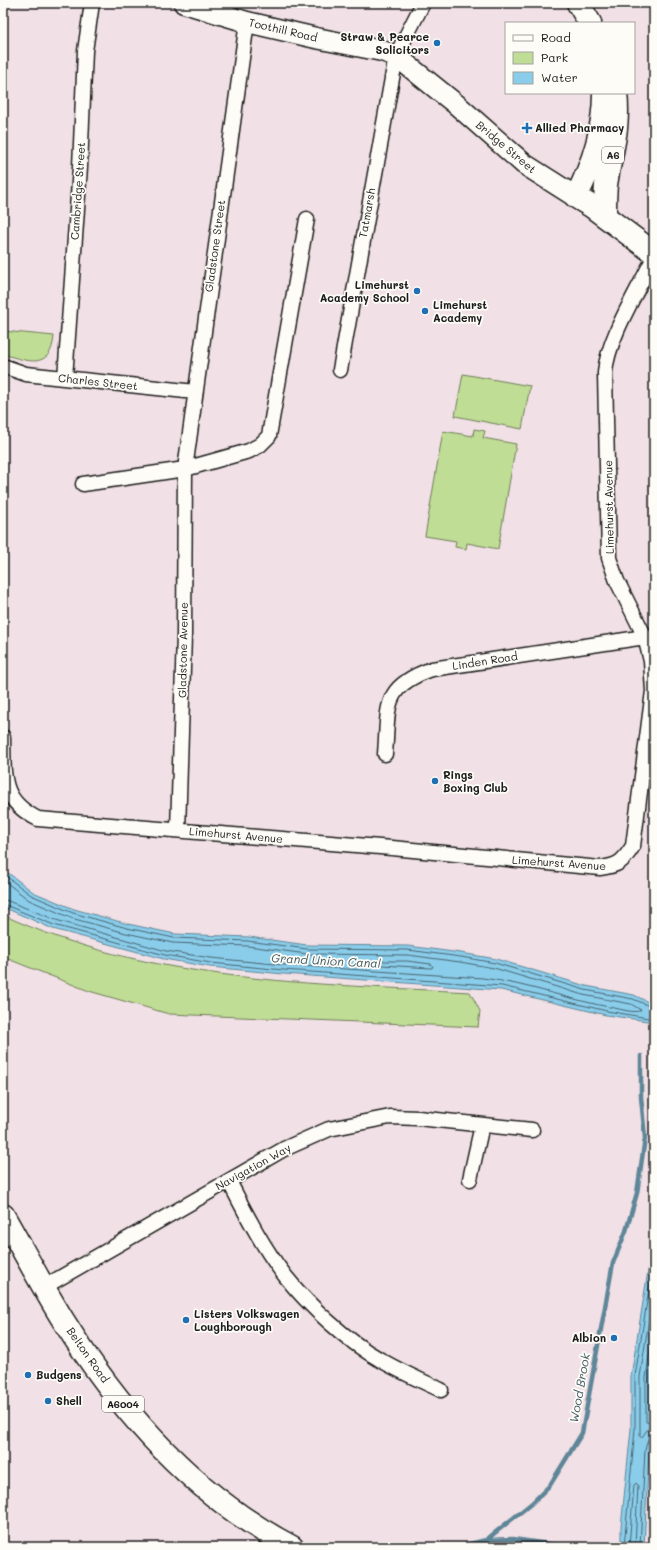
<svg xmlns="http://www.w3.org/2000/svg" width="657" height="1550" viewBox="0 0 657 1550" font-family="Mali,sans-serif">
  <rect width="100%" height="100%" fill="#f1e0e5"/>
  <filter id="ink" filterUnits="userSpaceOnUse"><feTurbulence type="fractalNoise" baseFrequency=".025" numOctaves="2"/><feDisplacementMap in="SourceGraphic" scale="8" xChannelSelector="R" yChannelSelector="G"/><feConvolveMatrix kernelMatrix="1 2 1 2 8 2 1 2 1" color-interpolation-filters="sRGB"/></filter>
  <g filter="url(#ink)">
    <!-- green -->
    <path fill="#bfdd95" stroke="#6e7c58" d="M3,331l51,5c-3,35 -27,25 -51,18z
      M463,374l67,12 -8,43 -67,-13z
      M474,429l11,2 -2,7 33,6 -18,105 -31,-6 -1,6 -11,-2 1,-6 -31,-5 18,-105 30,5z
      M3,915c144,67 311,69 467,77l10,19 -2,16 -309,-13 -80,-23 -86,-34z"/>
    <!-- water -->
    <path fill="#8acdeb" stroke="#5e8698" d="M3,869l30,23 41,17 54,15 47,10 74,3 58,8 101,1 53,7 35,6 90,27 48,9 20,10v17l-48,-7 -105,-25 -217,-16 -74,-7 -46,-8 -111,-30 -50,-22z
      M654,1234v196l-5,20 -5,97h-23v-20l10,-98v-53z"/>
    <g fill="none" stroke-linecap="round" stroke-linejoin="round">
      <!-- shore -->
      <path stroke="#48636f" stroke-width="1" d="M3,874l28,21 42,18 54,15 47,10 74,3 59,8 101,1 53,7 34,6 90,27 48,9 21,9
        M3,880l26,20 42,18 55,15 47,10 75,3 59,8 101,1 52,7 34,6 89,27 48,9 10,6c-6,4 -20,-1 -27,-2 -44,-8 -86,-24 -131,-30l-198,-13 -74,-7 -45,-7 -110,-31 -53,-21
        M3,904l51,21 111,30 46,8 73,7 218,16 105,25 47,8
        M382,961h25l24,3 2,3 -2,1 -49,-3 -2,-2z
        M654,1287l-14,90v60h2l5,-7 7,-1
        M654,1322l-8,55v45l8,1
        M624,1547l11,-118v-53l19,-118
        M629,1547l5,-62 2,-2 2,2 -3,62
        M640,1547l5,-97 4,-14 5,-2"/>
      <!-- stream -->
      <path stroke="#5e8698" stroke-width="4.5" d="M487,1540l26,-1 56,8
        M457,1547l29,-7 46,-37 18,-18 32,-52 31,-170 13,-32 11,-38 8,-55 -4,-41v-41"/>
      <defs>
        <path id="minor" d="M3,366l23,8 169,18
          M340,370l56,-314 27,-53
          M65,378l15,-211 5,-116 7,-48
          M83,484l102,-15 64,-18 11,-6 9,-9 38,-217
          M3,737c1,40 -3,63 35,82l354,29 208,20c18,-2 23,-6 33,-22l20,-155 -2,-30 -6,-24 -28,-56 -8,-23 -4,-185c2,-34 34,-84 49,-116
          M385,754c4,-47 -4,-67 47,-85l213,-32
          M178,830l6,-195 1,-166 62,-447
          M470,1179l12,-54
          M229,1181c17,33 34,67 57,96 23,29 61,64 93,82 20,12 41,21 62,31
          M44,1287l240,-138 45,-20 61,-12 28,1 114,12"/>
        <path id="secondary" d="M184,3l63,19 69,16 66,13 14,5 61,49 67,59 52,33"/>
        <path id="primary" d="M3,1215c20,35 39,71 60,105 58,93 131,176 229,227"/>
        <path id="trunk" d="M578,3l12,20
          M604,93c0,37 -11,71 -28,104l15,9 63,47
          M605,216c0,-10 0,-21 1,-31 5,-34 14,-56 10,-92"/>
      </defs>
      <!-- minor casing -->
      <use href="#minor" stroke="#1c1c1c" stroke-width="17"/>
      <!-- secondary casing -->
      <use href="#secondary" stroke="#1c1c1c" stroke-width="23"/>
      <!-- primary casing -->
      <use href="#primary" stroke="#1c1c1c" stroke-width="25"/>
      <!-- trunk casing -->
      <use href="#trunk" stroke="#1c1c1c" stroke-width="25"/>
      <!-- minor -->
      <use href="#minor" stroke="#fdfcf7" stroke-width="14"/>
      <!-- secondary -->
      <use href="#secondary" stroke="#fdfcf7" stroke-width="20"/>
      <!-- primary -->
      <use href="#primary" stroke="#fdfcf7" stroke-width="22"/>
      <!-- trunk -->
      <use href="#trunk" stroke="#fdfcf7" stroke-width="22"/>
    </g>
  </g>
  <!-- markers -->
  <g fill="#1f6fb2" stroke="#fdfcf7" stroke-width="1.5">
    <circle cx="437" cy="43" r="4"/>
    <path d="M525 122h4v4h4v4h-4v4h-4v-4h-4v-4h4z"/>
    <circle cx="417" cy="291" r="4"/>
    <circle cx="425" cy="311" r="4"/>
    <circle cx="435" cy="781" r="4"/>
    <circle cx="186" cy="1320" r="4"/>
    <circle cx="614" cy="1338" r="4"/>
    <circle cx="28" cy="1375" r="4"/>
    <circle cx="48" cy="1401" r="4"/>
  </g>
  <g text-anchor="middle" stroke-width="3.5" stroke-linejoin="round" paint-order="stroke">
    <!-- shield labels -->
    <g fill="#fdfcf7" stroke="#605f5e" stroke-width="1">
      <rect x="602" y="147" width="22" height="16" rx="3"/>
      <rect x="102" y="1396" width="42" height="16" rx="3"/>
    </g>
    <g font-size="10" font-weight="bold" fill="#1c1c1c">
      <text x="613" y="159">A6</text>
      <text x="123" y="1408">A6004</text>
    </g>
    <!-- street labels -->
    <g font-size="11" fill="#1c1c1c" stroke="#fdfcf7">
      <text transform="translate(283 30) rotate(13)" y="4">Toothill Road</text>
      <text transform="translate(506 147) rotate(40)" y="4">Bridge Street</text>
      <text transform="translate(78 191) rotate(-86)" y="4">Cambridge Street</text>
      <text transform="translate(367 213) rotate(-80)" y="4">Tatmarsh</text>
      <text transform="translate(215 246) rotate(-82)" y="4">Gladstone Street</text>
      <text transform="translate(98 382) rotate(6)" y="4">Charles Street</text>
      <text transform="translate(609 507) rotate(-91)" y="4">Limehurst Avenue</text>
      <text transform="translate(183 650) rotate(-89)" y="4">Gladstone Avenue</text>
      <text transform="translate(485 661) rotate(-9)" y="4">Linden Road</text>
      <text transform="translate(236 835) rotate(5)" y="4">Limehurst Avenue</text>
      <text transform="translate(559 863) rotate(4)" y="4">Limehurst Avenue</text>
      <text transform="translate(253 1167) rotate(-29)" y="4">Navigation Way</text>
      <text transform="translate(88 1355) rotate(55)" y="4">Belton Road</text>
    </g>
    <!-- poi labels -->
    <g font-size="11" font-weight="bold" fill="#1c1c1c" stroke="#fdfcf7" text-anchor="start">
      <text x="429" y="41" text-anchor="end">Straw &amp; Pearce<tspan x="429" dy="13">Solicitors</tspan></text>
      <text x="535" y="132">Allied Pharmacy</text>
      <text x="409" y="289" text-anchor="end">Limehurst<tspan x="409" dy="13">Academy School</tspan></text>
      <text x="433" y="309">Limehurst<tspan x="433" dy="13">Academy</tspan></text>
      <text x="443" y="779">Rings<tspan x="443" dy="13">Boxing Club</tspan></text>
      <text x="194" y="1318">Listers Volkswagen<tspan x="194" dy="13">Loughborough</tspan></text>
      <text x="606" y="1342" text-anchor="end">Albion</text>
      <text x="36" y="1379">Budgens</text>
      <text x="56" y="1405">Shell</text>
    </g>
    <!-- water labels -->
    <g font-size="12" font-style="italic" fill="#425a64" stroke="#fdfcf7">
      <text transform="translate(326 961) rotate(3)" y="4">Grand Union Canal</text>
      <text transform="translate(580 1388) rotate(-80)" y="4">Wood Brook</text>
    </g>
  </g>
  <!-- margin -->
  <rect width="657" height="1550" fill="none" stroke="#fdfcf7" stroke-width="16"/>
  <rect x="8" y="8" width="641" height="1534" fill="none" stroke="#1c1c1c" stroke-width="1.5" filter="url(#ink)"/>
  <!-- legend -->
  <rect x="505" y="22" width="130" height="72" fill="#fdfcf7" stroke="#a3a29f"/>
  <rect x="513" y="35" width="20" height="6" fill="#fdfcf7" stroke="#a3a29f"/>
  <text x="541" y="42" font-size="12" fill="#1c1c1c">Road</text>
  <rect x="513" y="52" width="20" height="12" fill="#bfdd95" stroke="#a3a29f"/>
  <text x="541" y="62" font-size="12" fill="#1c1c1c">Park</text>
  <rect x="513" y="72" width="20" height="12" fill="#8acdeb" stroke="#a3a29f"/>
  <text x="541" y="82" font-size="12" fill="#1c1c1c">Water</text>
</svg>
